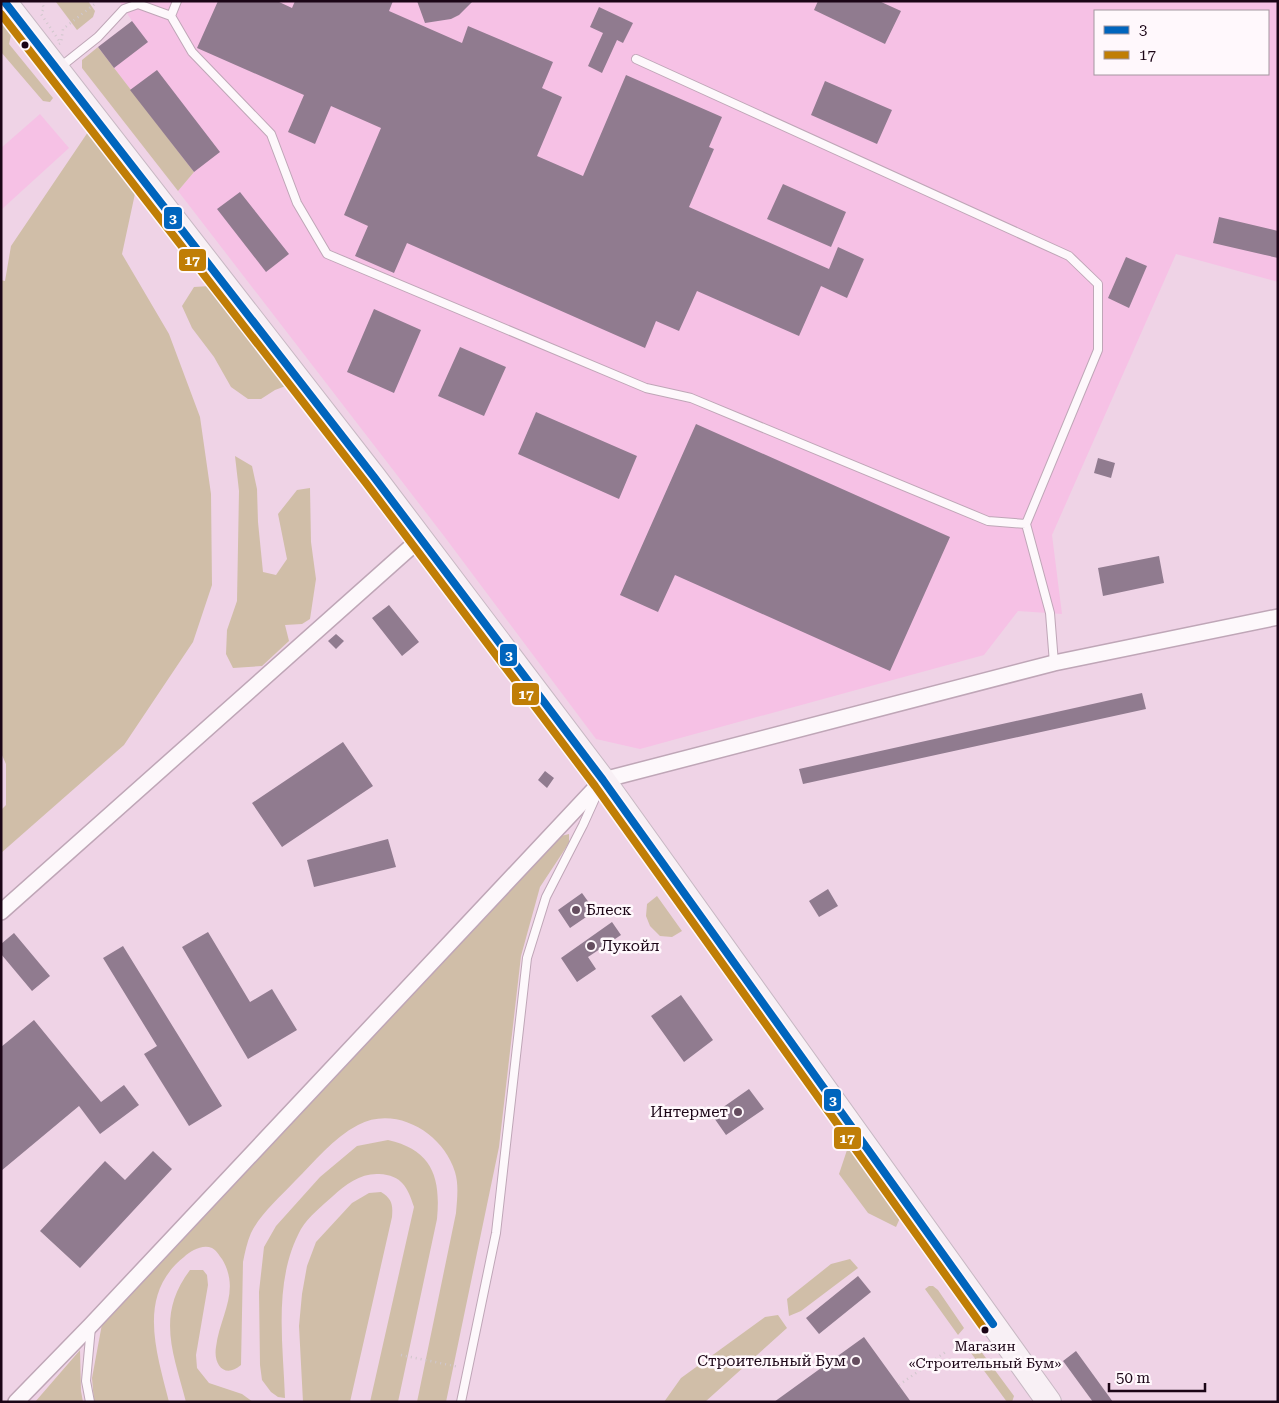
<svg xmlns="http://www.w3.org/2000/svg" width="1279" height="1403" viewBox="0 0 1279 1403" font-family="'Roboto Serif',serif">
  <rect width="100%" height="100%" fill="#efd3e6"/>
  <!-- built -->
  <path fill="#f6c1e5" fill-rule="evenodd" d="M119,1h1159v281l-102,-28 -124,281 10,79 -44,-3 -34,44 -344,94 -44,-10 -152,-203 -266,-345 16,-19 -96,-125 34,-26zM1095,11h173v63h-173z
    M40,114l29,34 -68,62v-62z"/>
  <!-- green -->
  <path fill="#d0bea8" d="M88,1l7,10 -2,6 -16,13 -21,-28z
    M1,22l10,13 -2,9 44,54 -3,4 -7,-1 -42,-49z
    M98,47l96,125 -16,19 -96,-123v-8z
    M90,129l46,60 -14,65 47,80 31,83 11,77 1,91 -19,57 -69,103 -123,108v-43l5,-5v-41l-5,-11v-473l4,1 6,-35z
    M210,286l12,11 69,87 -16,6 -14,9h-13l-17,-12 -17,-30 -22,-29 -10,-22 12,-19z
    M235,456l17,10 5,23 1,33 5,50 13,3 11,-16 -9,-45 19,-24 13,-2 1,54 5,37 -6,40 -8,5 -17,1 4,16 -27,25 -29,2 -7,-14 1,-24 10,-29 2,-110z
    M569,834v9l-29,44 -19,69 -22,191 -53,255h-29l39,-189c1,-13 3,-28 -1,-41 -12,-39 -59,-67 -97,-47 -25,13 -43,36 -63,56 -15,16 -34,32 -44,52 -4,9 -6,19 -8,29l-2,103c-16,14 -28,0 -25,-18 4,-32 25,-56 6,-88 -3,-4 -6,-9 -10,-11 -10,-4 -21,3 -28,9 -48,38 -27,96 -15,145h-75l-2,-24 10,-54 459,-488z
    M657,896l25,35 -10,6 -12,-1 -10,-10 -4,-10 1,-12z
    M388,1140c44,10 53,37 49,79l-39,183h-28l44,-195c-6,-19 -12,-32 -35,-33 -18,-1 -33,10 -46,22 -11,10 -24,20 -32,33 -28,51 -18,113 -16,169l-7,-1 -7,-5 -9,-12 -2,-15 -1,-73 5,-45 12,-21 44,-49 37,-31z
    M848,1147l52,71 -4,9 -28,-14 -29,-39z
    M381,1192c11,7 12,12 11,25l-42,185h-47l-4,-76 3,-32 5,-28 9,-24 36,-39 17,-10z
    M850,1259l8,9 -57,43 -12,5 -2,-17 44,-35z
    M190,1270h13l4,5 1,10 -12,70 1,13 12,15 33,11 11,8h-67c-13,-50 -30,-87 4,-132z
    M929,1286h4l5,4 26,38 -6,7 -33,-46z
    M778,1315l9,13 -82,74h-41l17,-24 84,-61z
    M975,1349l5,1 34,46 -2,6h-5l-36,-49z
    M80,1350l1,41 2,11h-48z"/>
  <!-- building -->
  <path fill="#907b8f" d="M218,1h59l15,7 3,-7h98l-4,10 73,32 6,-17 85,36 -11,26 20,9 -25,59 46,20 43,-101 96,42 -13,30 5,2 -25,58 140,62 9,-22 26,12 -17,39 -26,-12 -22,50 -102,-45 -18,40 -23,-10 -11,27 -238,-105 -13,30 -39,-17 13,-30 -24,-11 37,-87 -50,-22 -16,38 -27,-12 16,-37 -107,-47z
    M417,1h56l-14,14 -8,4 -26,4z
    M818,1h61l22,10 -16,33 -71,-34z
    M599,7l34,16 -10,20 -6,-3 -15,33 -14,-7 15,-33 -13,-6z
    M132,21l16,21 -34,26 -16,-21z
    M157,70l63,82 -26,20 -64,-82z
    M825,81l67,29 -15,34 -66,-29z
    M783,184l63,28 -15,35 -64,-28z
    M240,192l49,62 -23,18 -49,-63z
    M1219,217l59,14v27l-65,-15z
    M1126,257l21,9 -18,42 -21,-10z
    M374,309l47,21 -27,63 -47,-21z
    M460,347l46,20 -22,49 -46,-20z
    M536,412l101,44 -18,43 -101,-45z
    M696,424l254,113 -60,134 -215,-96 -17,37 -38,-17z
    M1098,458l17,5 -4,15 -17,-5z
    M1159,556l5,27 -61,13 -5,-28z
    M389,605l30,37 -17,14 -30,-38z
    M336,634l8,7 -8,8 -8,-8z
    M1142,693l4,16 -343,75 -4,-15z
    M343,742l30,44 -91,61 -30,-44z
    M545,771l9,7 -7,10 -9,-8z
    M388,839l8,28 -82,20 -7,-27z
    M828,889l10,17 -19,11 -10,-16z
    M582,893l13,18 -25,17 -12,-18z
    M612,922l9,13 -33,22 8,12 -19,13 -16,-24z
    M208,932l42,70 22,-13 25,41 -49,29 -66,-112z
    M14,933l36,43 -18,15 -31,-37v-10z
    M123,946l99,160 -33,20 -45,-72 13,-8 -54,-88z
    M681,995l32,45 -29,22 -33,-46z
    M34,1020l67,82 23,-17 15,20 -39,29 -21,-28 -78,65v-124z
    M749,1089l15,20 -38,26 -14,-20z
    M153,1151l19,18 -92,99 -40,-37 65,-70 20,19z
    M858,1276l13,16 -52,42 -13,-16z
    M864,1337l47,65h-137z
    M1076,1351l37,51h-20l-30,-41z"/>
  <g fill="none" stroke-linecap="round" stroke-linejoin="round">
    <defs>
      <path id="lane" d="M177,1l-6,15 21,36 79,82 26,69 30,51 319,134 45,10 297,123 38,3
        M636,59l433,197 29,28v66l-72,174 24,89 4,50
        M59,68l39,-31 26,-28 14,-5 33,12
        M90,1402l-4,-21 5,-54
        M461,1402l35,-169 31,-275 19,-61 37,-72 14,-31"/>
      <path id="street" d="M1,912l420,-374
        M16,1402l75,-77 512,-545 451,-117 224,-46"/>
      <path id="primary" d="M4,1l370,476 229,303 446,622"/>
    </defs>
    <!-- lane casing -->
    <use href="#lane" stroke="#bfa6b7" stroke-width="10"/>
    <!-- street casing -->
    <use href="#street" stroke="#bfa6b7" stroke-width="18"/>
    <!-- primary casing -->
    <use href="#primary" stroke="#c7b8c3" stroke-width="26"/>
    <!-- path -->
    <path stroke="#d0c7cc" stroke-width="2.5" stroke-dasharray="1 4" stroke-linecap="butt" d="M41,1l3,7 -3,6 19,28
      M59,44l2,-1 2,-14 33,-26
      M401,1355l58,12
      M899,1385l48,-34"/>
    <!-- lane -->
    <use href="#lane" stroke="#fdf8fb" stroke-width="8"/>
    <!-- street -->
    <use href="#street" stroke="#fdf8fb" stroke-width="15"/>
    <!-- primary -->
    <use href="#primary" stroke="#f8f0f5" stroke-width="24"/>
    <defs>
      <path id="bus-1" d="M4,1l370,476 229,303 390,544"/>
      <path id="bus-2" d="M1,14l365,469 229,303 390,544"/>
    </defs>
    <!-- bus-1 casing -->
    <use href="#bus-1" stroke="#fff8fc" stroke-width="11"/>
    <!-- bus-2 casing -->
    <use href="#bus-2" stroke="#fff8fc" stroke-width="11"/>
    <!-- bus-1 -->
    <use href="#bus-1" stroke="#0065bd" stroke-width="8"/>
    <!-- bus-2 -->
    <use href="#bus-2" stroke="#c07e06" stroke-width="8"/>
  </g>
  <!-- markers -->
  <g fill="#1b0516" stroke="#fff8fc" stroke-width="2">
    <circle cx="25" cy="45" r="4.5"/>
    <circle cx="985" cy="1330" r="4.5"/>
  </g>
  <g fill="#654d5f" stroke="#fff8fc" stroke-width="2">
    <circle cx="576" cy="910" r="5"/>
    <circle cx="591" cy="946" r="5"/>
    <circle cx="738" cy="1112" r="5"/>
    <circle cx="856" cy="1361" r="5"/>
  </g>
  <g text-anchor="middle" stroke-width="5" stroke-linejoin="round" paint-order="stroke">
    <!-- bus labels -->
    <g font-size="14" fill="#1b0516" stroke="#fff8fc">
      <text x="985" y="1351">Магазин<tspan x="985" dy="17">«Строительный Бум»</tspan></text>
    </g>
    <!-- poi labels -->
    <g font-size="15" fill="#1b0516" stroke="#fff8fc" text-anchor="start">
      <text x="586" y="915">Блеск</text>
      <text x="601" y="951">Лукойл</text>
      <text x="728" y="1117" text-anchor="end">Интермет</text>
      <text x="846" y="1366" text-anchor="end">Строительный Бум</text>
    </g>
  </g>
  <g stroke="#fff8fc" stroke-width="2">
    <rect x="163" y="206" width="20" height="24" rx="5" fill="#0065bd"/>
    <rect x="178" y="248" width="29" height="24" rx="5" fill="#c07e06"/>
    <rect x="499" y="643" width="19" height="24" rx="5" fill="#0065bd"/>
    <rect x="511" y="682" width="29" height="24" rx="5" fill="#c07e06"/>
    <rect x="823" y="1088" width="19" height="24" rx="5" fill="#0065bd"/>
    <rect x="833" y="1126" width="29" height="24" rx="5" fill="#c07e06"/>
  </g>
  <g font-size="14" text-anchor="middle" font-weight="bold" fill="#fff">
    <text x="173" y="223">3</text>
    <text x="192" y="265">17</text>
    <text x="509" y="660">3</text>
    <text x="526" y="699">17</text>
    <text x="833" y="1105">3</text>
    <text x="847" y="1143">17</text>
  </g>
  <!-- border -->
  <rect width="1279" height="1403" fill="none" stroke="#1b0516" stroke-width="5"/>
  <!-- legend -->
  <rect x="1094" y="10" width="175" height="65" fill="#fff8fc" stroke="#a497a0"/>
  <rect x="1104" y="26" width="25" height="8" fill="#0065bd" stroke="#a497a0"/>
  <text x="1139" y="35" font-size="15" fill="#1b0516">3</text>
  <rect x="1104" y="51" width="25" height="8" fill="#c07e06" stroke="#a497a0"/>
  <text x="1139" y="60" font-size="15" fill="#1b0516">17</text>
  <!-- scale -->
  <path d="M1109 1383v8h96v-8" fill="none" stroke="#1b0516" stroke-width="2.5"/>
  <text x="1116" y="1383" font-size="15" fill="#1b0516" stroke="#fff8fc" stroke-width="4" paint-order="stroke">50 m</text>
</svg>
